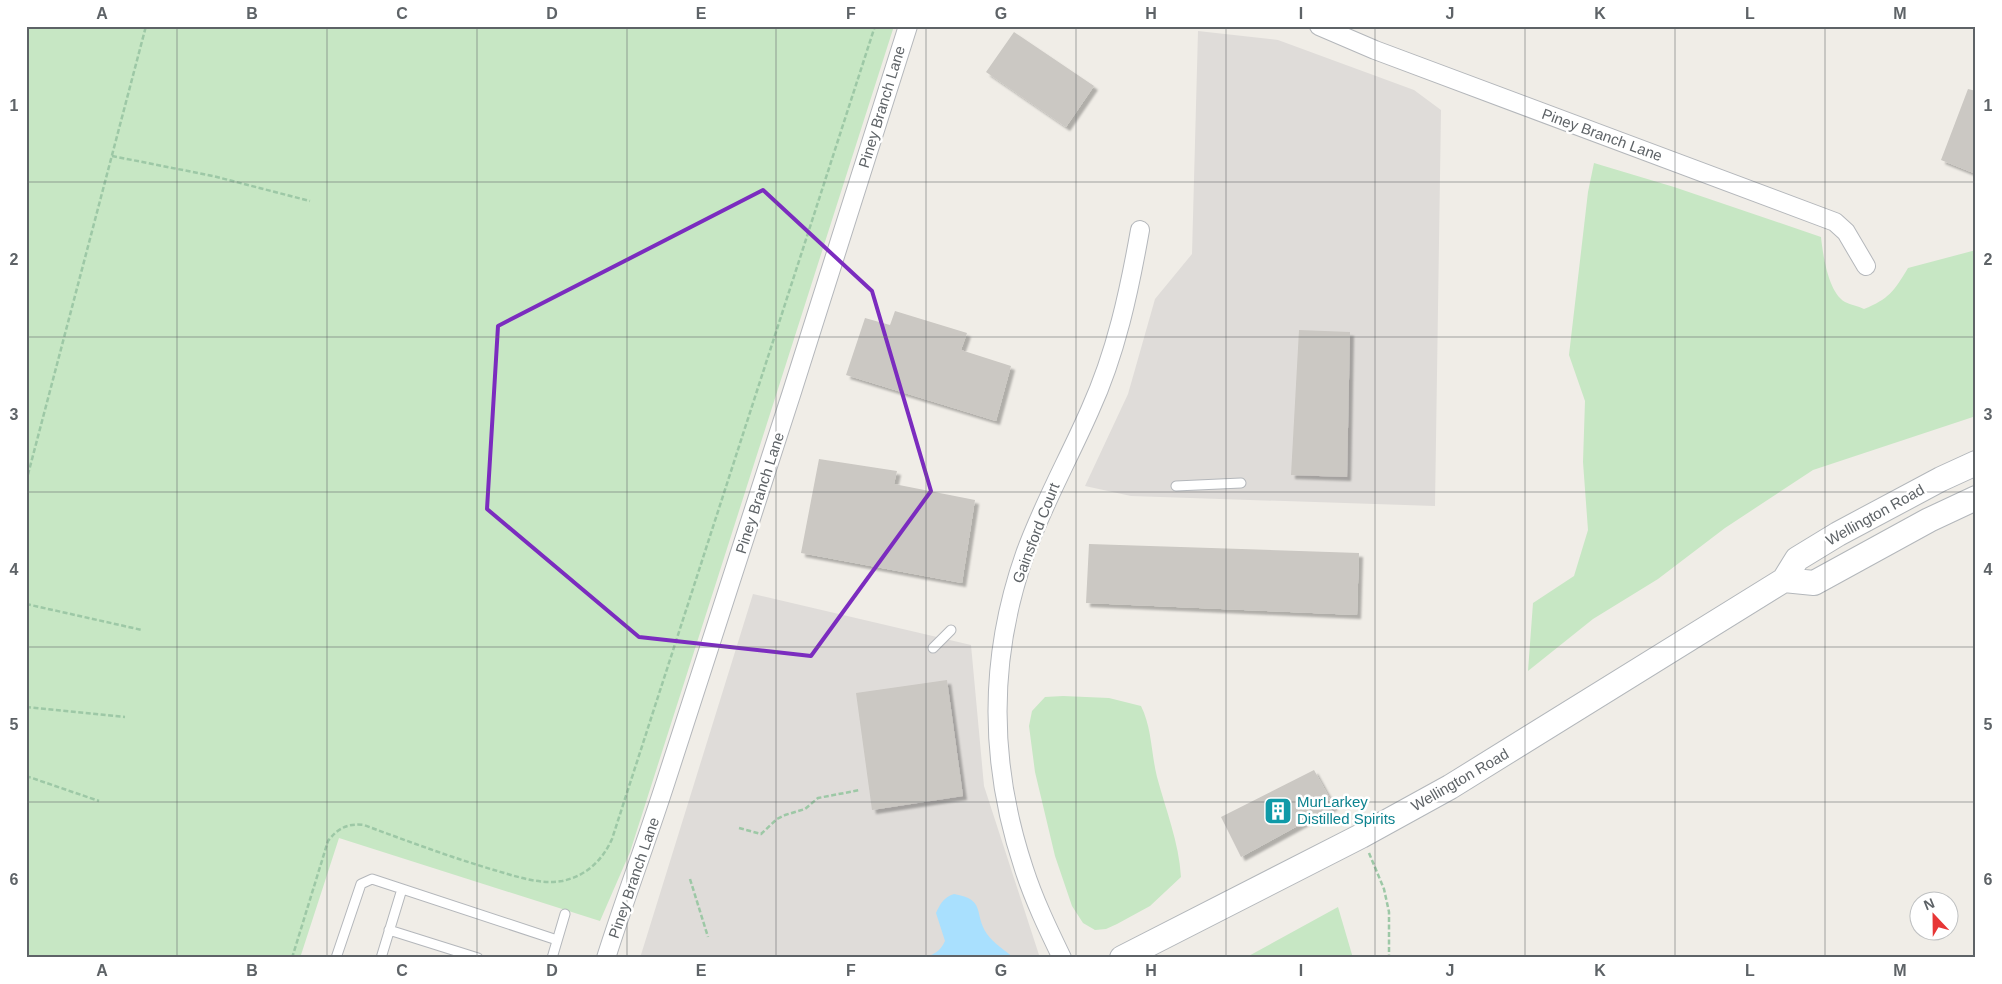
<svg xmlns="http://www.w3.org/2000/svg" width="2002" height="984" viewBox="0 0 2002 984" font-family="Helvetica,sans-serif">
  <defs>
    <filter id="shadow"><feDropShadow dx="4" dy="4" stdDeviation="1" flood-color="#0004"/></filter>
  </defs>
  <rect width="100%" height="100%" fill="#f0ede7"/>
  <!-- industrial -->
  <path fill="#dfdcd9" d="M1198,31l80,9 136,50 27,20 -6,396 -304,-10 -46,-10 43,-92 27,-95 37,-45z
    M753,594l218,51 13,141 56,172h-400z"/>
  <!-- green -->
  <path fill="#c7e7c4" d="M26,26h868l-264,826 -30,69 -261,-83 -39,120h-274z
    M1594,163l80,24 147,50c2,18 7,55 24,65 6,3 13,4 19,7 25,-10 30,-18 44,-41l68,-18v166l-163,54 -88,58 -67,51 -65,40 -65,52 5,-68 41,-27 14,-46 -5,-68 2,-61 -16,-46 19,-163z
    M1063,696l46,2 32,8c11,22 10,47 16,71 9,34 22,65 24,100l-31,29 -33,18 -11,5 -11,1 -12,-7 -11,-17 -17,-50 -20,-84 -6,-46 3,-15 13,-14z
    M1338,907l15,51h-108z"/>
  <!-- water -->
  <path fill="#a9e0fe" d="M954,894c33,6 19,19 33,40 6,9 19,17 27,24h-92c11,-3 18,-6 23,-17l-9,-28c4,-9 8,-16 18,-19z"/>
  <!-- building -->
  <path fill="#cbc8c3" filter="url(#shadow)" d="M1014,32l80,54 -28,41 -80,-55z
    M1968,89l8,2v83l-35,-14z
    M895,311l72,22 -6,17 50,16 -15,55 -150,-46 19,-57 25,7z
    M1299,330l51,2 -3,145 -56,-2z
    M819,459l78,12 -3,13 81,16 -13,83 -161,-30z
    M1089,544l270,9 -2,62 -271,-12z
    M947,680l16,116 -91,14 -16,-117z
    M1314,770l20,36 -93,51 -20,-40z"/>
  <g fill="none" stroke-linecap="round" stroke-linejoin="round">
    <defs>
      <path id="service" d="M1176,486l65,-3
        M933,648l18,-18
        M389,930l89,28
        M336,958l25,-74 11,-5 185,61
        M381,958l21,-69
        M552,958l13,-44"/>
      <path id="minor" d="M1319,26l56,24 460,172 11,10 20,34
        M606,958c19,-60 41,-118 60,-177 82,-251 163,-503 242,-755
        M1062,958c-14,-29 -28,-58 -38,-89 -35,-105 -36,-210 1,-315 18,-50 44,-96 65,-144 26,-57 39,-118 50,-180"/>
      <path id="secondary" d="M1784,580l30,3 115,-63 47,-22
        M1122,958l239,-122 89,-49 334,-207 13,-21 41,-25 103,-55 35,-16"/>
    </defs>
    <!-- service casing -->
    <use href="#service" stroke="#b4b7bb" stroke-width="11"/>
    <!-- minor casing -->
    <use href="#minor" stroke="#b4b7bb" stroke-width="20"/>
    <!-- secondary casing -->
    <use href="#secondary" stroke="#b3b7bb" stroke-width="26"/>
    <!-- path -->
    <path stroke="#9dc8a6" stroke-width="2.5" stroke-dasharray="5 2.5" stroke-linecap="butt" d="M112,156l101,20 97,25
      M26,482l120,-456
      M26,604l116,26
      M26,707l99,10
      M26,776l73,25
      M739,828l22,6 16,-15 8,-4 20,-6 13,-11 42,-8
      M1369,853l15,36 5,23v46
      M690,879l18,58
      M292,958l36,-117c10,-13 20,-18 36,-16 43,16 86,32 130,45 21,6 46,15 68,11 24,-5 40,-20 50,-42l263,-813"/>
    <!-- service -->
    <use href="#service" stroke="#fff" stroke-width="9"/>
    <!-- minor -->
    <use href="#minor" stroke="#fff" stroke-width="18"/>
    <!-- secondary -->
    <use href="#secondary" stroke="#fff" stroke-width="24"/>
  </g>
  <!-- marked area -->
  <path fill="none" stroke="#7b2cbf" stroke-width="4" stroke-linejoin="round" d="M763,190l109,101 59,200 -120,165 -172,-19 -152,-128 11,-183z"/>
  <!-- grid -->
  <path fill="none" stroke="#5e6367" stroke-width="1" stroke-opacity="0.55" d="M177,26v932M327,26v932M477,26v932M627,26v932M776,26v932M926,26v932M1076,26v932M1226,26v932M1375,26v932M1525,26v932M1675,26v932M1825,26v932M26,182h1950M26,337h1950M26,492h1950M26,647h1950M26,802h1950"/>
  <!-- icons -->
  <defs>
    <symbol id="building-square" viewBox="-11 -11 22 22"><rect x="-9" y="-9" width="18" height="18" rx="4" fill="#0f9aa8" stroke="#fff"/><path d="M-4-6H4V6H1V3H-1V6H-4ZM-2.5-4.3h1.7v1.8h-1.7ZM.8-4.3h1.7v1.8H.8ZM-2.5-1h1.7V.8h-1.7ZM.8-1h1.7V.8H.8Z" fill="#fff"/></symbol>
  </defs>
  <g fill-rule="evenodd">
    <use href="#building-square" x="1262" y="795" width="32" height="32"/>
  </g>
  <g text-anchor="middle" stroke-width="5" stroke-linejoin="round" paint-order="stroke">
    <!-- street labels -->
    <g font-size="15" fill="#5e6367" stroke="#fff">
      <text transform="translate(882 107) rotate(-73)" y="5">Piney Branch Lane</text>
      <text transform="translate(1602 135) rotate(20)" y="5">Piney Branch Lane</text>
      <text transform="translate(760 493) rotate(-72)" y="5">Piney Branch Lane</text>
      <text transform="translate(1875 515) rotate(-29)" y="5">Wellington Road</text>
      <text transform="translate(1036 533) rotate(-69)" y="5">Gainsford Court</text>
      <text transform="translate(1460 780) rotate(-30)" y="5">Wellington Road</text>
      <text transform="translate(634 878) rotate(-71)" y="5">Piney Branch Lane</text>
    </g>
    <!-- culture labels -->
    <g font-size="15" fill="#0d838f" stroke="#fff" text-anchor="start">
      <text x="1297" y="807">MurLarkey<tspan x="1297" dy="17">Distilled Spirits</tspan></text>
    </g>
  </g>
  <!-- border -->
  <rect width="2002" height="984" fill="none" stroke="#ffffff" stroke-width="55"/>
  <!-- north arrow -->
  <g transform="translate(1934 916) rotate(338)"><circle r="24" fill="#ffffff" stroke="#bfc1c2"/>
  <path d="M0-4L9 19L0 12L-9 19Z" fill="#e73636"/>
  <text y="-8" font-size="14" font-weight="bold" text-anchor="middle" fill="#5e6367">N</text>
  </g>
  <rect x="28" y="28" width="1946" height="928" fill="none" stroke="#5e6367" stroke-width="2"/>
  <g font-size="16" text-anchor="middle" font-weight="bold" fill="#5e6367">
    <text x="102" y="19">A</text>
    <text x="252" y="19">B</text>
    <text x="402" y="19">C</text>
    <text x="552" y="19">D</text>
    <text x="701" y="19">E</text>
    <text x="851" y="19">F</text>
    <text x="1001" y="19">G</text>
    <text x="1151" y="19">H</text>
    <text x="1301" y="19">I</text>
    <text x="1450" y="19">J</text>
    <text x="1600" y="19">K</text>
    <text x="1750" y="19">L</text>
    <text x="1900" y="19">M</text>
    <text x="14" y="111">1</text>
    <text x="1988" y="111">1</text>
    <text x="14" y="265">2</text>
    <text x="1988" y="265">2</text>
    <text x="14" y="420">3</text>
    <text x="1988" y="420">3</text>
    <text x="14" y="575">4</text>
    <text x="1988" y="575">4</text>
    <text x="14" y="730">5</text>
    <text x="1988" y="730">5</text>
    <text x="14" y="885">6</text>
    <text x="1988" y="885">6</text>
    <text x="102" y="976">A</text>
    <text x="252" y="976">B</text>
    <text x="402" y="976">C</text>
    <text x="552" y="976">D</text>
    <text x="701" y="976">E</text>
    <text x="851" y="976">F</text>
    <text x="1001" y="976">G</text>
    <text x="1151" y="976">H</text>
    <text x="1301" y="976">I</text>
    <text x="1450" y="976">J</text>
    <text x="1600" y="976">K</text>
    <text x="1750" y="976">L</text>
    <text x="1900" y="976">M</text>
  </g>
</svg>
